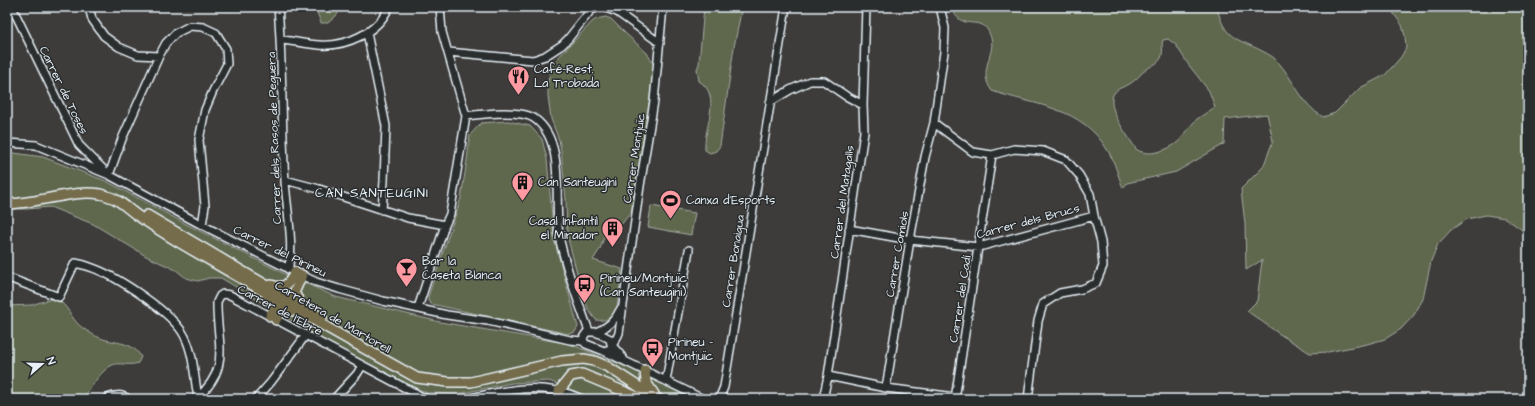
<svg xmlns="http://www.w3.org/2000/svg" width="1535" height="406" viewBox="0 0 1535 406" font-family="'Architects Daughter',sans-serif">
  <rect width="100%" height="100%" fill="#3e3c3a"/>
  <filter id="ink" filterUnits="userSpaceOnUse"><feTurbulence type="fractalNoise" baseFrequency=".025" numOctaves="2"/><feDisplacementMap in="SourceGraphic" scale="8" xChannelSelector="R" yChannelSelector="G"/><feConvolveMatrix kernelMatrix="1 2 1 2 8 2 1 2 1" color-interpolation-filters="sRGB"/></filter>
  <g filter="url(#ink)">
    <!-- green -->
    <path fill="#5f674e" stroke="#a4aca3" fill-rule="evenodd" d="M315,7h26l-4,8 -9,8h-7z
      M704,7h38l-8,40 -14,99 -4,5 -6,2 -5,-3c-2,-22 18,-54 -6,-69l-2,-12 2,-5z
      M951,7h266c8,35 22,31 49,46 4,2 9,5 12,9 16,18 24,43 45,55l12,-4 25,-25 25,-13 16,-18 5,-9 -1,-12 -3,-11 -13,-18h139v227l-23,-16 -19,-3 -19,4 -16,11 -13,14 -7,17 -8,38 -9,16 -13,14 -16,10 -18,5 -39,8 -18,1 -32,-20 -31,-22 10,-10 5,-41 -16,10 -1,-46 -4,-35 22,-22 10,-26 -6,-27 -42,5 -1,25 -48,28 -49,11 -4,5c-5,-12 -8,-26 -15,-37 -26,-45 -72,-45 -116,-60 -16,-21 6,-38 -2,-56 -8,-23 -28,0 -39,-28zM1168,39l8,6 12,19 21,27 6,16c-6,4 -12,8 -18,12 -7,6 -11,15 -18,22 -10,9 -31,17 -43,8 -7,-12 -33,-44 -21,-57 4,-5 11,-5 16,-9 5,-3 9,-8 13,-12 6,-5 14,-7 17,-13 3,-6 0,-12 2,-18z
      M606,17l5,2 13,13 23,21 8,14 -24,145 -10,13 -15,7 -6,17 -7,11 29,9c-2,10 -3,38 -8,45 -5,6 -11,7 -18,6l-7,-9 -6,-15 -16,-61 -1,-36 -5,-49 -2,-10 -8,-21 -3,-23v-14l3,-15 3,-5 38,-40 4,-3z
      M508,121l22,5 12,13 5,20 7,80 24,88 -3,5 -6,2 -138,-30 -3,-3v-4l33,-99 6,-38 3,-25 11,-12z
      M7,152l36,5 63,24 82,44 99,50 49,22 104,25 130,22 59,24 64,31h-98l-46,-18 -37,2 -55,11 -30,-1 -77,-37 -129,-78h-12l-11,3 -12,-3 -10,-8 -30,-14 -53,-32 -43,-17 -22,2h-21z
      M651,206l44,7 -4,22 -43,-8z
      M51,299c15,1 17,14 26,24 5,5 14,11 21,14 15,7 34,3 43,20l-3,6c-8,3 -14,0 -22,1 -13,2 -26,25 -33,35h-76v-93l24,-1z"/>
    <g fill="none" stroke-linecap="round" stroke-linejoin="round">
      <defs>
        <path id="minor" d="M12,7l67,138 30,30 13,-36 37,-83 7,-13 10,-10 14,-7 13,1 13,6 10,16 1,15 -14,27 -8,19 -6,30 6,66 -3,19
          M89,7l3,12 12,17 15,11 19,8 21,1
          M278,7c5,58 3,116 7,174 1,23 10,67 3,88
          M603,7l14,5 43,31
          M367,33l19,93 -2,55 -2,29
          M281,40c12,1 25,4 38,5 26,2 59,-12 70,-38
          M448,52l85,8 12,-4 17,-11 6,-6 23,-29 9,-3
          M770,102l20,-12 20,-9h14l22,15 17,9
          M466,116c16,-2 56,-7 69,3 33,24 17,86 25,122 7,30 18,61 29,90
          M934,123l39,29 19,3 22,-6 29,2 23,9 13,15 11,19 4,22 7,26 2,24 -7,17 -14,6 -22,4 -17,11 -5,17 -10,78
          M7,143l29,2 73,30 93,50 93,47 21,10 23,7 44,12 64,14 41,6 82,19 13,1 3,3 18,7 6,-2c3,-6 7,-10 9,-16l21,-147 14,-85 9,-94
          M285,180l34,9 89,29 37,7
          M849,229l61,11 69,7 115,-31
          M7,280l2,-2 50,19 16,-34c5,1 10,2 15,4 25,8 84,46 95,70 9,18 9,40 13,60
          M418,308l27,-83 5,-11 16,-98 -24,-84 -2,-25
          M596,332c12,-5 19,-11 24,-22
          M583,341l1,-5 3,-4h9l14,7 1,5 12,14
          M604,351l99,48
          M828,376l58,12 69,9
          M666,381l23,-131
          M886,388l24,-148 15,-83 9,-34 10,-71 1,-24 -5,-21
          M106,399c7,-4 16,-5 22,0
          M196,399c37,-32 20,-56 21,-97l3,-6 3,-2 7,1 196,104
          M256,399l15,-17 35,-47
          M334,399l23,-25 5,-8
          M466,399c42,-9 74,-18 116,0
          M719,399l5,-12 62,-380
          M823,399l5,-23 36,-244 -1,-27 3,-98
          M955,399l37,-244"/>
        <path id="major" d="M7,204c29,0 68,-15 93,-10 22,5 24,13 41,24 14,9 27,18 41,26 78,46 156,90 235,134l31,4h23l91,-21 22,-2 10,2 14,6 50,32
          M147,215l175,103
          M271,285c13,4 18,0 24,-13
          M267,295l6,7 2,4 -5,10
          M301,304l-7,-11 8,-18
          M276,320l5,-10 13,1
          M645,370l1,12 8,12
          M559,391l12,-15 11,-2 60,25"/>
      </defs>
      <!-- minor casing -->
      <use href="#minor" stroke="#e8f1f8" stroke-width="10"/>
      <!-- major casing -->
      <use href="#major" stroke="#e8f1f8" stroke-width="12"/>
      <!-- minor -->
      <use href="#minor" stroke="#2a2d2e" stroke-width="7"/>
      <!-- major -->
      <use href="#major" stroke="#746c4b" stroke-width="9"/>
    </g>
  </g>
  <!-- icons -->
  <defs>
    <symbol id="restaurant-pin" viewBox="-11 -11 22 30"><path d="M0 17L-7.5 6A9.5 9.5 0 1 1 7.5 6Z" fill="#ff9aa2" stroke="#2a2d2e"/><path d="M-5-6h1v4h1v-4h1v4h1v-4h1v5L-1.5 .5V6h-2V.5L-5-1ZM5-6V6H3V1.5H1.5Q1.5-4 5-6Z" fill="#111"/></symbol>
    <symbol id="building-pin" viewBox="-11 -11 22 30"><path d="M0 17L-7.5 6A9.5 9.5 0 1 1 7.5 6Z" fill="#ff9aa2" stroke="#2a2d2e"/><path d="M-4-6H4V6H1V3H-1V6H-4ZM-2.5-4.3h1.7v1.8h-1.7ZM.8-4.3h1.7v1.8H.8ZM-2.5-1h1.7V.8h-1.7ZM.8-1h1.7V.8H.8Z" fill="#111"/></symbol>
    <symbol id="stadium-pin" viewBox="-11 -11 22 30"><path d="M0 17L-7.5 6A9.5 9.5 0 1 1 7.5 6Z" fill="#ff9aa2" stroke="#2a2d2e"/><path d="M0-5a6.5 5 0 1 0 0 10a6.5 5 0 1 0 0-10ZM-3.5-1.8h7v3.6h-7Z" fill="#111"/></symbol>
    <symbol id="bar-pin" viewBox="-11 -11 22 30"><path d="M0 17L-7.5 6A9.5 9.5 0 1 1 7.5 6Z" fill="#ff9aa2" stroke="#2a2d2e"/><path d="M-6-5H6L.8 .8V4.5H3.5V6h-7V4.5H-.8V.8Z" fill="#111"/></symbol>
    <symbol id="bus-pin" viewBox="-11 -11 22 30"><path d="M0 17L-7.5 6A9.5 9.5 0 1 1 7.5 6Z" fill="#ff9aa2" stroke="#2a2d2e"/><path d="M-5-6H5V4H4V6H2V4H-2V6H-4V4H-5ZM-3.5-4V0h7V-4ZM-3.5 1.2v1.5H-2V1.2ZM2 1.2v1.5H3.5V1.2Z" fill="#111"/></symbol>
  </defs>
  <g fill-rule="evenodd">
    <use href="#restaurant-pin" x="506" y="64" width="25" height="34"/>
    <use href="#building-pin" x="510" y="170" width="25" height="34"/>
    <use href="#stadium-pin" x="658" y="188" width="25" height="34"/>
    <use href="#building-pin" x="600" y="216" width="25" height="34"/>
    <use href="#bar-pin" x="394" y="256" width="25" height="34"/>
    <use href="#bus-pin" x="572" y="272" width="25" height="34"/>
    <use href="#bus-pin" x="640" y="336" width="25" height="34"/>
  </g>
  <g text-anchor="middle" stroke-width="3" stroke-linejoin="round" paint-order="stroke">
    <!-- poi labels -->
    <g font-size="12" fill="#e8f1f8" stroke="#2a2d2e" text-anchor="start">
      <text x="534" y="73">Café-Rest.<tspan x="534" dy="14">La Trobada</tspan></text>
      <text x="538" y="186">Can Santeugini</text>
      <text x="686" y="204">Canxa d'Esports</text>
      <text x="598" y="225" text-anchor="end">Casal Infantil<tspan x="598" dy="14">el Mirador</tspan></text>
      <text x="422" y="265">Bar la<tspan x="422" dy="14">Caseta Blanca</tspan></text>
      <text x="600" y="282">Pirineu/Montjuïc<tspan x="600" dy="14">(Can Santeugini)</tspan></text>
      <text x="668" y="346">Pirineu -<tspan x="668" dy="14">Montjuïc</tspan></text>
    </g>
    <!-- street labels -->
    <g font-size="12" fill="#e8f1f8" stroke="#2a2d2e">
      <text transform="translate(64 90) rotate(64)" y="4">Carrer de Toses</text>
      <text transform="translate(274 138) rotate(-92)" y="4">Carrer dels Rasos de Peguera</text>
      <text transform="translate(634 158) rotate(-81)" y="4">Carrer Montjuïc</text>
      <text transform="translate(842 202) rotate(-82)" y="4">Carrer del Matagalls</text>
      <text transform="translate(1028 221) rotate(-15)" y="4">Carrer dels Brucs</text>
      <text transform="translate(280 251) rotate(26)" y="4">Carrer del Pirineu</text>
      <text transform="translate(897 254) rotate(-80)" y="4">Carrer Comiols</text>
      <text transform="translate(733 261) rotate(-81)" y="4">Carrer Bonaigua</text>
      <text transform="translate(960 299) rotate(-81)" y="4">Carrer del Cadí</text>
      <text transform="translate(280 310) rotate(28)" y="4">Carrer de l'Ebre</text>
      <text transform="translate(333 317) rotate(30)" y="4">Carretera de Martorell</text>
    </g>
    <!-- neighbourhood labels -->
    <g font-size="13" letter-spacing="1" fill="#e8f1f8" stroke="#2a2d2e">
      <text x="372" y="197">CAN SANTEUGINI</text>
    </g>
  </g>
  <!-- margin -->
  <rect width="1535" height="406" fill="none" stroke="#2a2d2e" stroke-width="24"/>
  <rect x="12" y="12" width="1511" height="382" fill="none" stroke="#e8f1f8" stroke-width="1.5" filter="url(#ink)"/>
  <!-- north arrow -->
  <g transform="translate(42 364) rotate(70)" stroke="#2a2d2e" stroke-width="3" paint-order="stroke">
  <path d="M0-3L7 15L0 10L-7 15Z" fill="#e8f1f8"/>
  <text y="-6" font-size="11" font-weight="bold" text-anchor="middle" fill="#e8f1f8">N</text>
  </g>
</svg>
